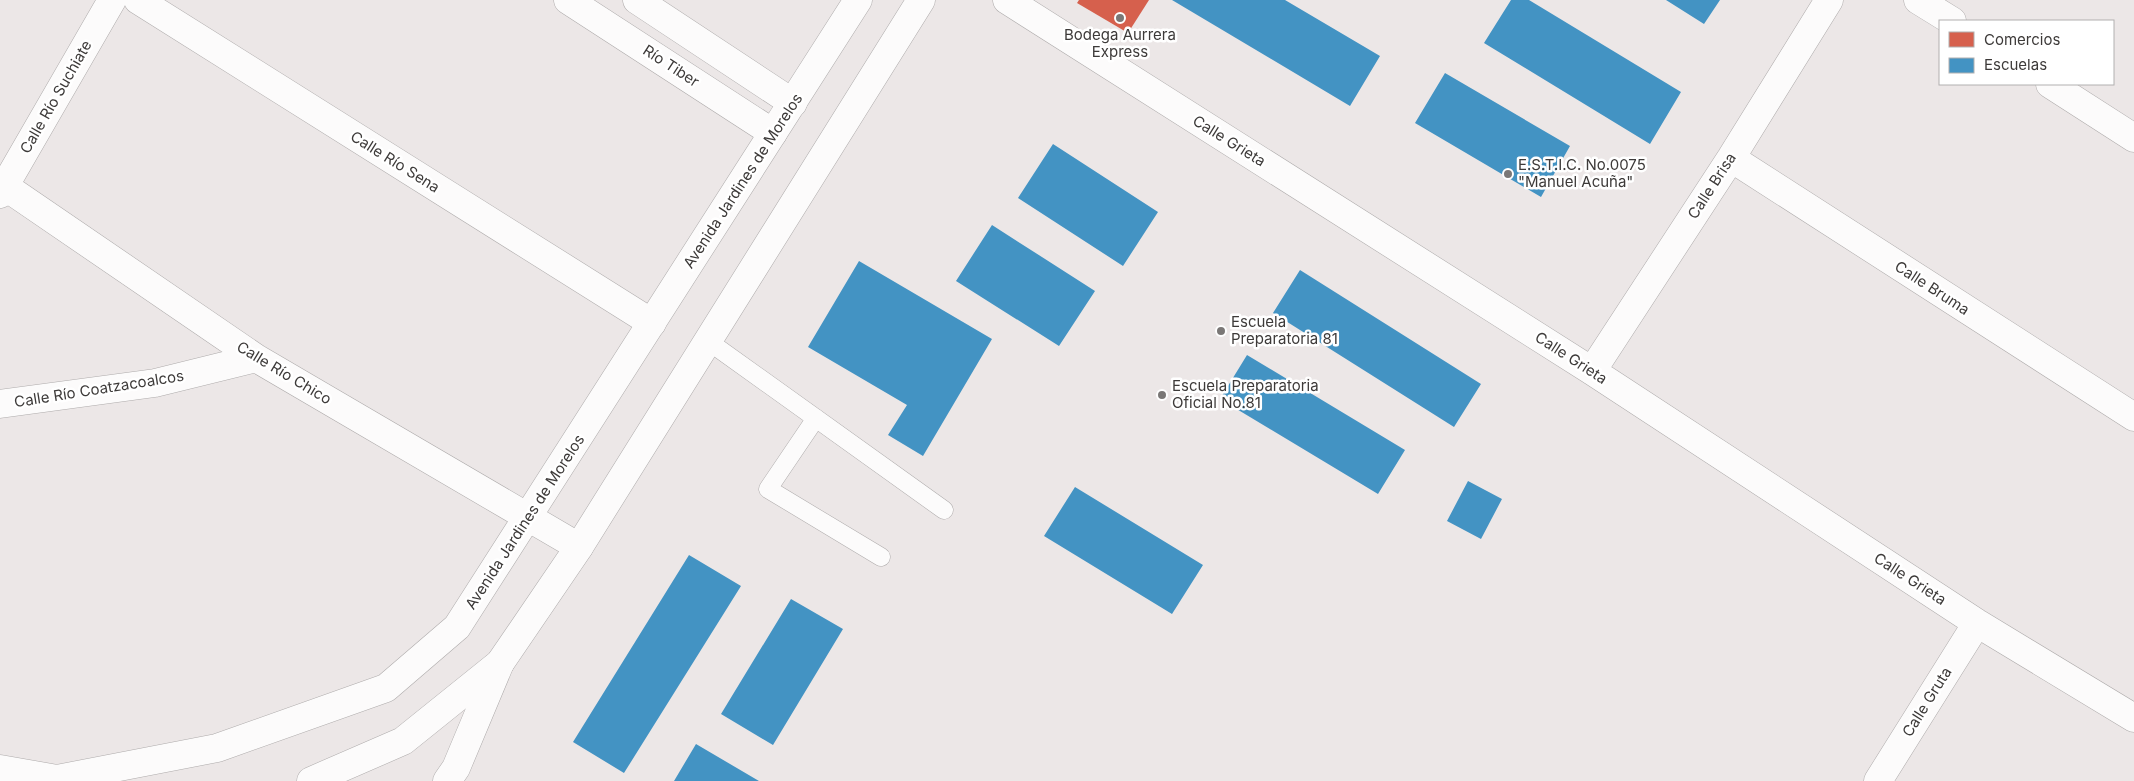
<svg xmlns="http://www.w3.org/2000/svg" width="2134" height="781" viewBox="0 0 2134 781" font-family="Inter,sans-serif">
  <rect width="100%" height="100%" fill="#ece7e7"/>
  <!-- shops -->
  <path fill="#d6604d" d="M1079,0h70l-21,33 -51,-30z"/>
  <!-- schools -->
  <path fill="#4393c3" d="M1172,0h113l95,56 -30,50z
    M1511,0h18l152,92 -31,52 -166,-101z
    M1666,0h54l-16,24z
    M1445,73l125,73 -29,51 -126,-74z
    M1053,144l105,68 -35,54 -105,-68z
    M992,225l103,66 -36,55 -103,-65z
    M859,261l133,78 -69,117 -35,-21 19,-30 -99,-58z
    M1300,270l181,114 -27,43 -181,-114z
    M1247,355l158,95 -27,44 -158,-95z
    M1468,481l34,18 -21,40 -34,-18z
    M1075,487l128,78 -31,49 -128,-78z
    M689,555l52,31 -117,187 -51,-31z
    M791,599l52,30 -70,116 -52,-31z
    M696,744l63,37h-85z"/>
  <g fill="none" stroke-linecap="round" stroke-linejoin="round">
    <defs>
      <path id="service" d="M708,341l236,169
        M816,418l-48,71 113,68"/>
      <path id="minor" d="M138,0l514,323
        M568,0l205,133
        M637,0l156,103
        M1007,0l585,371 385,252 157,95
        M1918,0l34,21
        M2050,84l84,54
        M1731,158l403,259
        M0,183l256,175 323,189
        M0,194l112,-194
        M1592,371l139,-213 98,-158
        M0,404l155,-21 101,-25
        M447,781l9,-13 44,-105
        M1878,781l99,-158"/>
      <path id="secondary" d="M0,769l57,10 160,-31 169,-60 71,-61 401,-627
        M311,781l92,-40 97,-78 79,-116 342,-547"/>
    </defs>
    <!-- service casing -->
    <use href="#service" stroke="#aeabab" stroke-width="19"/>
    <!-- minor casing -->
    <use href="#minor" stroke="#aeabab" stroke-width="29"/>
    <!-- secondary casing -->
    <use href="#secondary" stroke="#aeabab" stroke-width="29"/>
    <!-- service -->
    <use href="#service" stroke="#fcfbfb" stroke-width="18"/>
    <!-- minor -->
    <use href="#minor" stroke="#fcfbfb" stroke-width="28"/>
    <!-- secondary -->
    <use href="#secondary" stroke="#fcfbfb" stroke-width="28"/>
  </g>
  <!-- markers -->
  <g fill="#7a7776" stroke="#fff" stroke-width="2">
    <circle cx="1120" cy="18" r="5"/>
    <circle cx="1508" cy="174" r="5"/>
    <circle cx="1221" cy="331" r="5"/>
    <circle cx="1162" cy="395" r="5"/>
  </g>
  <g text-anchor="middle" stroke-width="5" stroke-linejoin="round" paint-order="stroke">
    <!-- poi labels -->
    <g font-size="15" fill="#3d3a39" stroke="#fff" text-anchor="start">
      <text x="1120" y="40" text-anchor="middle">Bodega Aurrera<tspan x="1120" dy="17">Express</tspan></text>
      <text x="1518" y="170">E.S.T.I.C. No.0075<tspan x="1518" dy="17">"Manuel Acuña"</tspan></text>
      <text x="1231" y="327">Escuela<tspan x="1231" dy="17">Preparatoria 81</tspan></text>
      <text x="1172" y="391">Escuela Preparatoria<tspan x="1172" dy="17">Oficial No.81</tspan></text>
    </g>
    <!-- street labels -->
    <g font-size="15" fill="#3d3a39" stroke="#fff">
      <text transform="translate(671 66) rotate(33)" y="5">Río Tiber</text>
      <text transform="translate(56 97) rotate(-60)" y="5">Calle Río Suchiate</text>
      <text transform="translate(1229 141) rotate(32)" y="5">Calle Grieta</text>
      <text transform="translate(395 162) rotate(32)" y="5">Calle Río Sena</text>
      <text transform="translate(743 181) rotate(-57)" y="5">Avenida Jardines de Morelos</text>
      <text transform="translate(1712 186) rotate(-57)" y="5">Calle Brisa</text>
      <text transform="translate(1932 288) rotate(33)" y="5">Calle Bruma</text>
      <text transform="translate(1571 358) rotate(33)" y="5">Calle Grieta</text>
      <text transform="translate(284 373) rotate(31)" y="5">Calle Río Chico</text>
      <text transform="translate(99 389) rotate(-9)" y="5">Calle Río Coatzacoalcos</text>
      <text transform="translate(525 522) rotate(-57)" y="5">Avenida Jardines de Morelos</text>
      <text transform="translate(1910 579) rotate(33)" y="5">Calle Grieta</text>
      <text transform="translate(1927 702) rotate(-58)" y="5">Calle Gruta</text>
    </g>
  </g>
  <!-- legend -->
  <rect x="1939" y="20" width="175" height="65" fill="#ffffff" stroke="#b1b0b0"/>
  <rect x="1949" y="32" width="25" height="15" fill="#d6604d" stroke="#b1b0b0"/>
  <text x="1984" y="45" font-size="15" fill="#3d3a39">Comercios</text>
  <rect x="1949" y="58" width="25" height="15" fill="#4393c3" stroke="#b1b0b0"/>
  <text x="1984" y="70" font-size="15" fill="#3d3a39">Escuelas</text>
</svg>
